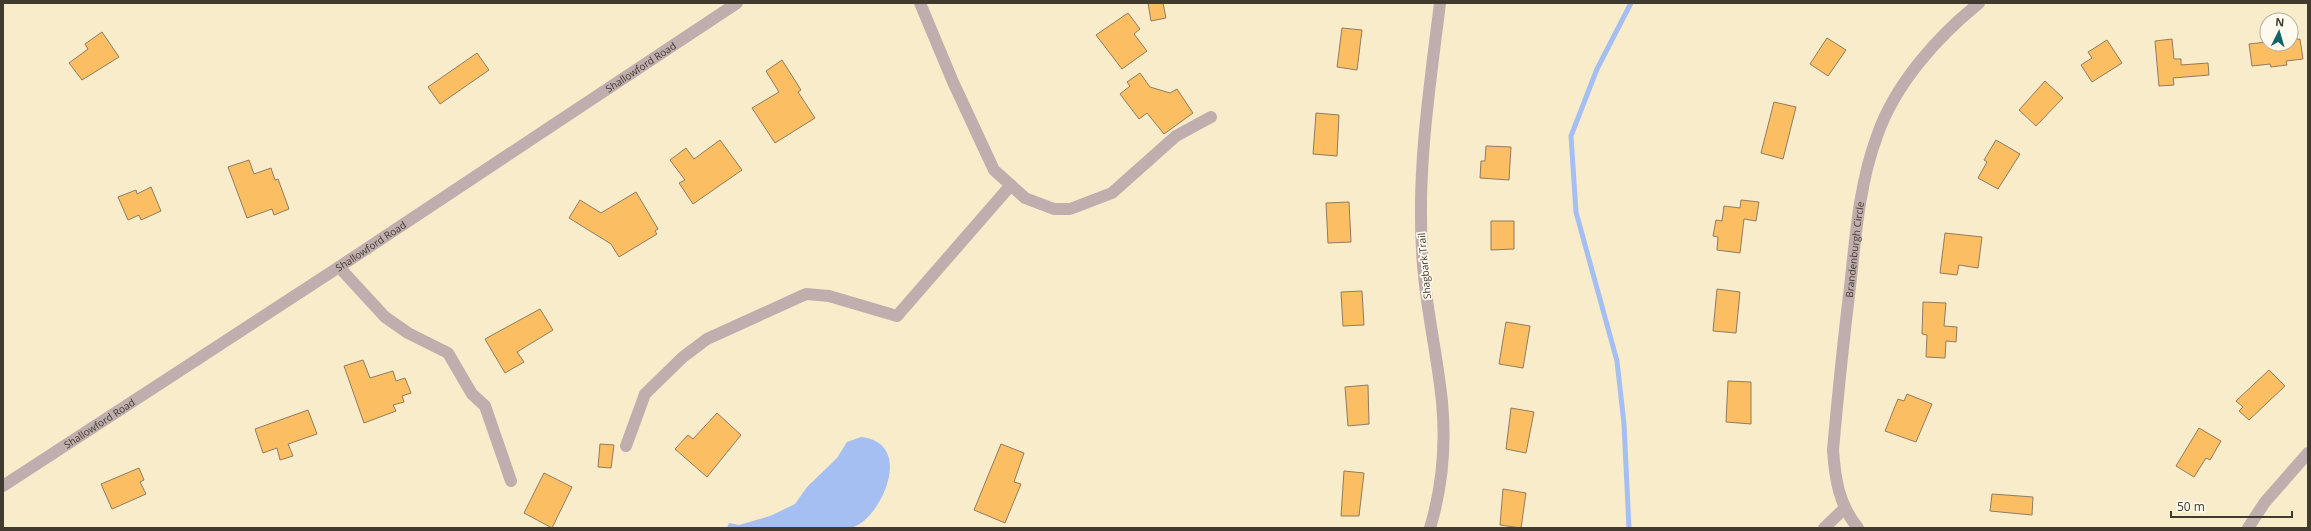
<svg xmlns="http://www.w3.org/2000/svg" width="2311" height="531" viewBox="0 0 2311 531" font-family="'Open Sans',sans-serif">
  <rect width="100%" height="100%" fill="#f9eccb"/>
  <!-- water -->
  <path fill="#a6bff2" d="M861,437c47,5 28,61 4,83 -3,3 -9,6 -13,8h-125l2,-5 10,2 31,-9 25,-12 12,-17 30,-29 10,-16z"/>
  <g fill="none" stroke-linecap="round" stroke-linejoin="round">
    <!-- stream -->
    <path stroke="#a6bff2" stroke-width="5" d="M1629,528l-5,-104 -7,-63 -41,-149 -5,-76 26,-67 34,-66"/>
  </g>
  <!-- building -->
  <path fill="#fcbe62" stroke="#8f7c61" d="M1148,3h15l3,15 -15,3z
    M1128,13l12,16 -6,5 13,17 -25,18 -26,-34z
    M1342,28l20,2 -5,40 -20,-3z
    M102,32l17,25 -37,23 -13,-17 19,-14 -3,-5z
    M1827,38l19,12 -18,26 -18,-12z
    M2172,39l2,20h7v6l27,-2 1,12 -36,3 1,7 -15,1 -4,-45z
    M2300,39l3,20 -17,2 1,4 -16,2 -1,-3 -18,2 -3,-22 18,-2v2h24v-4z
    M2107,40l15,23 -30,19 -11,-17 11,-7 -4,-6z
    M477,53l12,17 -49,34 -12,-17z
    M782,60l19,30 -3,2 17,26 -40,25 -23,-35 27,-16 -13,-21z
    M1140,73l10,14 20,6 7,-4 16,24 -29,21 -17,-21 -8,6 -19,-25 10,-8 -3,-4z
    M2045,81l18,17 -27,28 -17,-16z
    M1774,102l22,5 -13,52 -22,-6z
    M1316,113l23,2 -2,41 -24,-2z
    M720,140l22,30 -49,34 -14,-21 6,-3 -15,-20 16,-12 8,11z
    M1996,140l24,14 -22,35 -20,-11 9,-16 -3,-2z
    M1486,146l25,1 -2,33 -29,-2 1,-17h4z
    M249,160l5,14 17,-6 4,12 3,-1 11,30 -15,6 -2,-6 -25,9 -19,-51z
    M151,187l10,24 -20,9 -2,-5 -11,5 -10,-23 18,-7 1,4z
    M636,192l22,37 -3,2 2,3 -38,23 -8,-13 -42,-26 11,-18 21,13z
    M1741,200l18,2 -3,19 -12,-2 -4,34 -23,-3 1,-13 -5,-1 3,-16 6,1 2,-15 16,2z
    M1349,202l2,40 -23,1 -2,-40z
    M1491,221h23v28l-23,1z
    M1945,233l37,4 -4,31 -19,-3 -2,10 -17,-2z
    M1717,289l23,3 -4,41 -23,-2z
    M1362,291l2,34 -21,1 -2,-34z
    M1923,302l23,1 -2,23 13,1 -1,15 -10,-1 -1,17 -19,-1 1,-22 -5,-1z
    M540,309l13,21 -36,22 7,10 -19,11 -20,-34z
    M1506,322l24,4 -7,42 -24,-4z
    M363,360l7,18 23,-7 3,10 9,-3 6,15 -9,3 2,6 -11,3 3,6 -32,12 -20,-57z
    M2269,370l16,16 -36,34 -10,-9 4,-4 -7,-6z
    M1728,381l23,1v42l-25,-2z
    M1368,385l1,39 -21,2 -3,-39z
    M1907,394l25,10 -16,38 -31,-11 13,-32 6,2z
    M1511,408l23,4 -8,41 -20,-4z
    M308,410l9,24 -29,10 5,12 -13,4 -3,-12 -14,5 -8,-24z
    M717,413l24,22 -34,42 -32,-28 13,-14 5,4z
    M2199,428l22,13 -11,19 -4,-2 -12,19 -18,-11z
    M600,444l14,1 -3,23 -13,-1z
    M1001,444l23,9 -10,29 7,2 -16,39 -31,-13z
    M139,468l5,12 -4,2 6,12 -34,15 -11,-25z
    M1344,471l20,2 -5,43h-18z
    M544,473l28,14 -20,41 -28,-15z
    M1503,489l23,4 -5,35 -21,-3z
    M1992,494l41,3 -1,18 -42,-4z"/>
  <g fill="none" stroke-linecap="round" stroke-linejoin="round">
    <!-- minor -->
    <g stroke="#c0aeae" stroke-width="12">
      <path d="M920,3l33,79 41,88 31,28 29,11h16l42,-16 64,-57 35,-19"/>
      <path d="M339,267l46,50 23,16 40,20 24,41 13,12 26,75"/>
      <path d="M626,446l19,-52 38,-37 24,-18 99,-45 23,2 68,20 114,-131"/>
      <path id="s1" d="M3,486l336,-219 398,-264"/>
      <path d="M1430,528c12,-40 16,-84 12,-126 -5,-51 -18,-101 -20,-152 -5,-83 8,-165 18,-247"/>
      <path d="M1824,528l21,-20"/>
      <path id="s2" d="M1858,528c-19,-23 -23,-49 -25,-78 5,-57 11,-114 18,-172 5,-47 9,-96 26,-142 18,-52 60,-99 102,-133"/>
      <path d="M2248,528l17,-26 43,-49"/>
    </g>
  </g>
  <g text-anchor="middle" stroke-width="3.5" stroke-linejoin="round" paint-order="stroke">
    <!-- street labels -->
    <g font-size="10" fill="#403b2e" stroke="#fffaed">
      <text dy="4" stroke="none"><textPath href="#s1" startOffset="763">Shallowford Road</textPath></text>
      <text dy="4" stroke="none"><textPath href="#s1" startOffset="439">Shallowford Road</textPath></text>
      <text dy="4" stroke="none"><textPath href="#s2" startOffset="285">Brandenburgh Circle</textPath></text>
      <text transform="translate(1424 266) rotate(-95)" y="4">Shagbark Trail</text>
      <text dy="4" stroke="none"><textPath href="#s1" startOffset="115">Shallowford Road</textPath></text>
    </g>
  </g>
  <!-- border -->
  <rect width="2311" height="531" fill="none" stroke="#403b2e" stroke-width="8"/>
  <!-- north arrow -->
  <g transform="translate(2279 32) rotate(5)"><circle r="19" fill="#fffaed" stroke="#b3aea1"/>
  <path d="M0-3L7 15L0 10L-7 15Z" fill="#146365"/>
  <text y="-6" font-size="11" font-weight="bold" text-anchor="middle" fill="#403b2e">N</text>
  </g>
  <!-- scale -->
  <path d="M2171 511v6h121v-6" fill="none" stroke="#403b2e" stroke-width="2"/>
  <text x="2177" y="511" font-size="12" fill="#403b2e" stroke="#fffaed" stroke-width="3" paint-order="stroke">50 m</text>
</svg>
